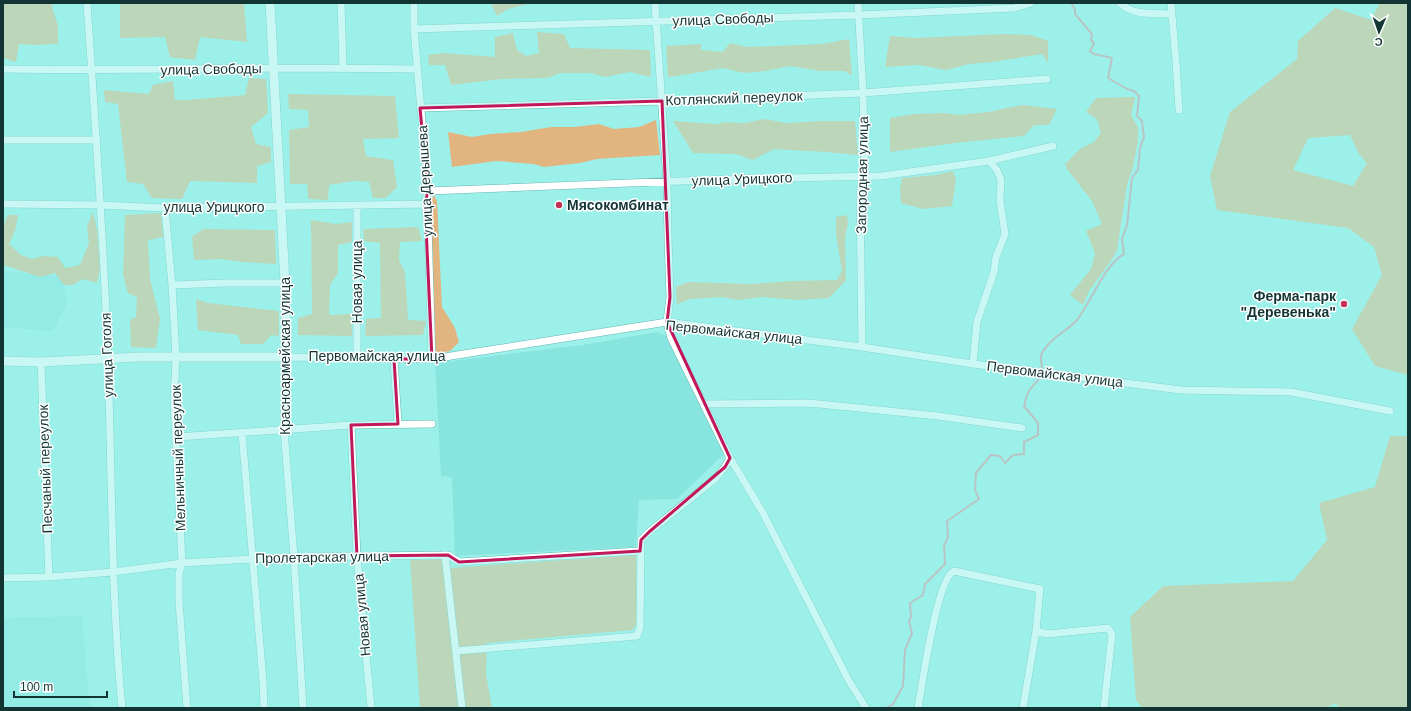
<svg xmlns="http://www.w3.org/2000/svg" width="1411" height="711" viewBox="0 0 1411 711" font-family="Helvetica,sans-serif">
  <rect width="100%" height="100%" fill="#9cf0ea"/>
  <!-- built -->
  <path fill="#87e4df" d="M3,271l60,5 4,27 -14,28 -50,-4z
    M657,332l9,4 3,4 55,111v3l-47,45 -38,1 -3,47 -181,9 -3,-79 -11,-1 -6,-113 148,-18z
    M82,616l5,63 3,29h-87v-90z"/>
  <!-- green -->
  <path fill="#e2b580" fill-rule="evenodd" d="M3,3h50l-1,4 6,19v18l-25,1 -14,-1 -3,18 -13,-4z
    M120,3h124l3,39 -47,-5 -5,23 -25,-3 -5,-20 -45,1z
    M491,3h41l-24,6 -11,7z
    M1380,3h28v372l-33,-9 -23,-37 30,-54 -8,-28 -26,-19 -131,-18 -7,-34 20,-64 67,-53 1,-18 37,-33 36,12zM1350,135l9,19 8,9 -14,23 -60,-16 15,-32z
    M537,32l27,2 6,14 80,2 1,27 -21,-5 -25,5 -14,-4h-31l-12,5 -46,1 -51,6 -6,-20h-16l-1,-10 15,-2 52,4v-20l18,-4 4,17 9,6 13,-3z
    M1004,34l27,1 17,6v22l-6,-9 -49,8 -24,2 -23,6 -27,-5 -34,2 5,-31 26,2z
    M849,39l3,37 -7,-5h-24l-32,-5 -23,5 -22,2 -21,-5 -34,6 -21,3 -2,-31 35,-2v6l22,2 7,-9 18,4 74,-3z
    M249,78l17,1 2,34 -17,14 5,17 15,3v15l-14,4v17l-67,-2 -8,18 -30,-1 -9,-14 -16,-2 -9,-78 -13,-2 -1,-12 45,4 4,-9 20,-4 2,19h12l58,-5z
    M288,94l107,2 4,42 -36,1 3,17 27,4 4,27 -11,11h-13l-4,-16 -15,-1 -25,4 -1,15 -20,-1 -1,-15h-17l-1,-54 20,-3 -1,-17 -19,-1z
    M1135,97l-4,19 7,11v14l-5,26 -6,18 -10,65 -5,9 -23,32 -6,14 -13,-10 21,-26 4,-16 -9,-22 16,-7 -10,-23 -25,-32 -2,-5 15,-15 14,-7 7,-9 -4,-14 -11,-7 10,-14z
    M1022,105l35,4 -8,16h-15l-10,11 -69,7 -65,9v-34l24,-4 29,-1 16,2 29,-3z
    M765,119l20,4 39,-2h31l3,34 -32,-3 -52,-3 -21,11 -17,-6 -43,-1 -20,-32 44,3 8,-2 19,1z
    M656,120l4,35 -63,4 -17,4 -36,4 -10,-3 -38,-3 -44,6 -4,-35 24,5 18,-3 31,-2 30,-5h24l24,-3 15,5 25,-2z
    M953,171l3,9 -4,26 -29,3 -22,-6 -1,-14 2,-11 34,-3z
    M434,195l3,6 5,106 13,21 4,14 -9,9 -15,3 -3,-111 -3,-39z
    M93,212l4,18 3,39 -3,14 -15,-4 -9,6h-9l-9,-12 -15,4 -36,-12 -1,-38 5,-12h10l-3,16 -6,13 12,11 11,4 12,-3 14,1 7,11 15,-3 9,-22 -2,-16z
    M161,213l2,24 -15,3 2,39 10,40 -4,29 -25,-1 -1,-27 6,-3 1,-20 -9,-4 -5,-18 2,-60z
    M847,215l1,9 -3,13 1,43 -17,18 -31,2 -36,-3 -24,3 -16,-3 -32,2 -13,5 -1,-17 12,-5 64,2 40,-3 45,-1 5,-9 -6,-37v-17z
    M311,220l25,4 16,-2v20l-14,3v28l-8,12 -1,30 22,-1 1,22 -54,-1v-17l14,-4z
    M418,227l4,14 -22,1 -1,18 6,12 3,48 18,1 -3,14 -58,1 1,-17 15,-1 -1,-75 -16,-2 -1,-12z
    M203,229l72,1 1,34 -34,-2 -21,-3 -27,1 -2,-23z
    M196,299l12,4 71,8v25l-8,-1 -8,9h-22l-3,-9 -40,-5z
    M1390,436h18v272h-68l-5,-5 -8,5h-184l-7,-8 -6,-83 33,-31 130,-5 34,-41 -8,-37 56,-16z
    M636,555l1,69 -5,6 -145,13 -1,31 6,34h-72l-10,-148 38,-1 2,9z"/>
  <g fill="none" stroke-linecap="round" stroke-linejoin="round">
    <!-- stream -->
    <path stroke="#d8909a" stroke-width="2" d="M886,708l7,-4 10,-18 2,-36 7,-17 -3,-12 2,-4 -1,-14 13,-8 2,-11 20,-20 -1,-18 4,-9 -1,-16 32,-22 -4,-9 1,-17 15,-18 9,1 5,7 8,-8 11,-1v-12l14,-7v-12l-14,-17c2,-5 2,-11 5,-15 4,-7 12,-11 13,-20 1,-6 -3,-12 0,-18 8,-15 24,-21 35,-33 14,-18 28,-56 47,-66l-2,-15 5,-14 5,-47 6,-8 2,-22 4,-11 -2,-16 -5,-5 2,-20 -5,-5 -7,-2 -19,-11 4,-20 -18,-4 -4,-3 4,-8 -3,-3 1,-6 -17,-20v-5l-4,-6"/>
    <defs>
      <path id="minor" d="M87,3c8,119 17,238 21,358 4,116 3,232 14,347
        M341,3l2,64
        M414,3v26l14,162 -3,13 3,22 4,133
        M858,3l5,90 2,83 -5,15 2,156
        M1120,3c13,13 34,10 51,11
        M1171,3l5,59 3,48
        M414,29l445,-14 155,-7 17,-5
        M3,69c138,2 277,-3 415,0
        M420,108l242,-7 201,-8 184,-14
        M3,140h94
        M428,191l304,-12 149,-3 108,-15 64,-15
        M3,204l97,1 65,3 260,-4
        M357,206v152
        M165,208l7,77 4,72 -2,45 8,161 -3,10v29l8,106
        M172,285l54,-2h59
        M394,359l4,65
        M41,362l8,215
        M973,364l4,-42 17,-50 2,-15 9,-23 -5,-33 1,-21 -4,-10 -8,-9
        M704,404l105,-1 129,13 84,12
        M351,425l6,131 14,152
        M242,433l21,248 1,27
        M177,437l174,-12 81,-1
        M730,458l33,55 86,168 17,27
        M445,555l17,153
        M3,578l46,-1 64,-5 69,-9 70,-4 42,-2 154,-2 11,7 181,-11
        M1036,631l11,3 61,-6 4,6 -8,74
        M456,651l181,-15 3,-8 1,-88 8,-8 67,-54 9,-11 5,-9 -59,-120 -4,-16 3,-25 -2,-60 -1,-56 -12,-178
        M303,708l-9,-151 -10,-128 3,-72 145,2 235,-37 195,25 111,17 208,26 110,2 99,19
        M918,708c4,-22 19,-130 36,-137l86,18 -4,42 -13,77"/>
      <path id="major" d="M3,361l38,1 98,-5h148l-2,-74 -15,-280"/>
    </defs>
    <!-- minor casing -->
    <use href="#minor" stroke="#64b7b2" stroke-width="8"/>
    <!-- major casing -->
    <use href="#major" stroke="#64b7b2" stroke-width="10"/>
    <!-- minor -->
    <use href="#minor" stroke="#fff" stroke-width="7"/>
    <!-- major -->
    <use href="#major" stroke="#fff" stroke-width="9"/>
  </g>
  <!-- marked area -->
  <path d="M0 0H1411V711H0ZM662,101l8,196 -3,25 63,136 -5,9 -76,65 -8,8 -1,11 -181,11 -11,-7 -91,1 -6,-131 47,-1 -4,-65h38l-7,-155 3,-13 -8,-83z" fill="#9cf0ea" fill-opacity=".55" fill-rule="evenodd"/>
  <path fill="none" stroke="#c2185b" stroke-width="3" stroke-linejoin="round" d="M662,101l8,196 -3,25 63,136 -5,9 -76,65 -8,8 -1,11 -181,11 -11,-7 -91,1 -6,-131 47,-1 -4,-65h38l-7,-155 3,-13 -8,-83z"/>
  <!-- markers -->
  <g fill="#c23358" stroke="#fff" stroke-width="1.5">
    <circle cx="559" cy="205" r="4"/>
    <circle cx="1344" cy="304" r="4"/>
  </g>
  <g text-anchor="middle" stroke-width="3" stroke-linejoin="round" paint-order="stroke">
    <!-- street labels -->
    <g font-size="14" fill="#123534" stroke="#fff">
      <text transform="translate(723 19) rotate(-2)" y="5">улица Свободы</text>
      <text transform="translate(211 69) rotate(-1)" y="5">улица Свободы</text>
      <text transform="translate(734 98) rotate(-2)" y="5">Котлянский переулок</text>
      <text transform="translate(862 175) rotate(-89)" y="5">Загородная улица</text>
      <text transform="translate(742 179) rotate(-2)" y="5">улица Урицкого</text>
      <text transform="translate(425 181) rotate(-93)" y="5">улица Дерышева</text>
      <text x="214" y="212">улица Урицкого</text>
      <text transform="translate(357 282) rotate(-90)" y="5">Новая улица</text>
      <text transform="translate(734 332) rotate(6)" y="5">Первомайская улица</text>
      <text transform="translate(107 355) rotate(-92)" y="5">улица Гоголя</text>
      <text transform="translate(285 356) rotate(-90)" y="5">Красноармейская улица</text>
      <text x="377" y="361">Первомайская улица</text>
      <text transform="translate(1055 374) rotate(7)" y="5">Первомайская улица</text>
      <text transform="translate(178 458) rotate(-92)" y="5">Мельничный переулок</text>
      <text transform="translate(45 469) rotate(-92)" y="5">Песчаный переулок</text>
      <text transform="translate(322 557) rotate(-1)" y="5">Пролетарская улица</text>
      <text transform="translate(362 615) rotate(-95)" y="5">Новая улица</text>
    </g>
    <!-- poi labels -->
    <g font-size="14" font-weight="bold" fill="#123534" stroke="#fff" text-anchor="start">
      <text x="567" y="210">Мясокомбинат</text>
      <text x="1336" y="301" text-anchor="end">Ферма-парк<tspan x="1336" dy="16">"Деревенька"</tspan></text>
    </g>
  </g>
  <!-- border -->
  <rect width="1411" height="711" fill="none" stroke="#123534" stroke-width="8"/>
  <!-- north arrow -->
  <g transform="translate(1379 32) rotate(182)" stroke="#ffffff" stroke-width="3" paint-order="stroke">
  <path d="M0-3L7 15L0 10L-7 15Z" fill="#123534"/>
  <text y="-6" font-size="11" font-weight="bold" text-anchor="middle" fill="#123534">С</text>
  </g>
  <!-- scale -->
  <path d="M14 691v6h93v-6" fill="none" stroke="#123534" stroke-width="2"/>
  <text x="20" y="691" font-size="12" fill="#123534" stroke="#ffffff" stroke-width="3" paint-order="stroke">100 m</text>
</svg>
